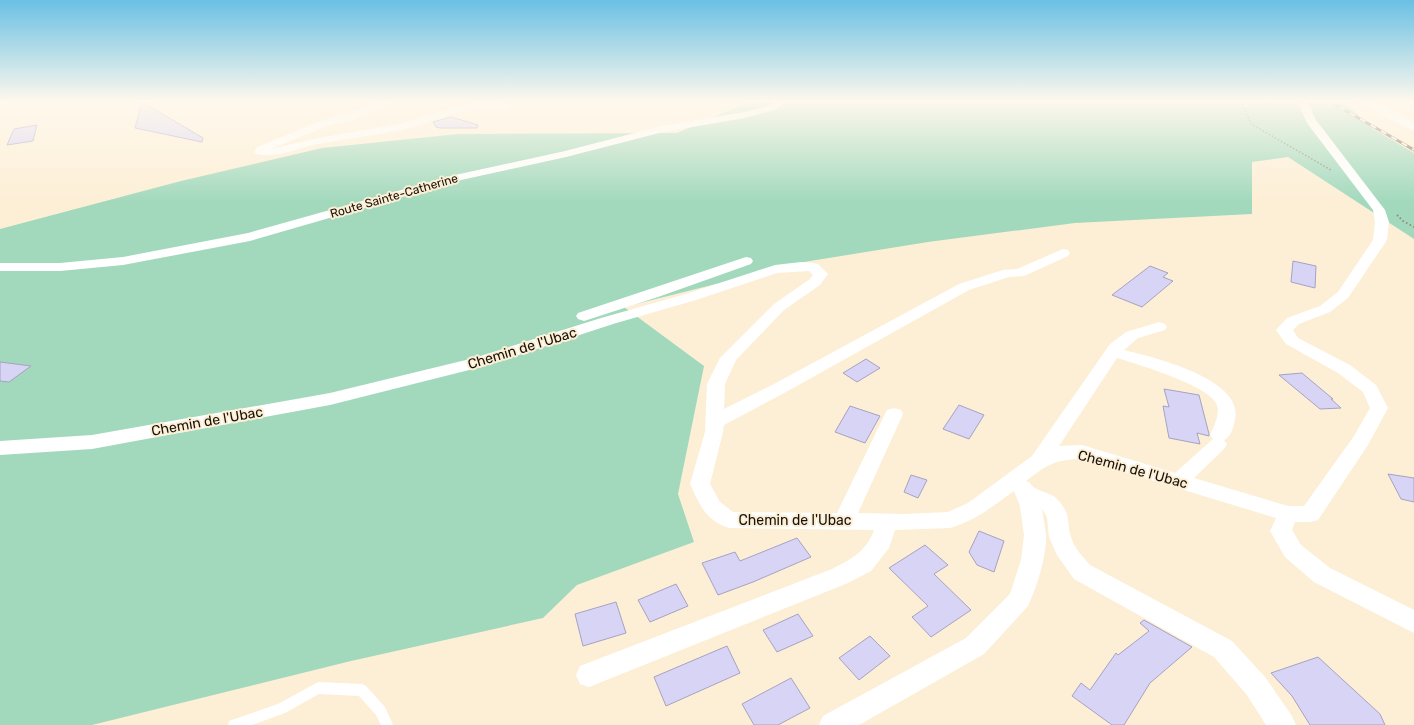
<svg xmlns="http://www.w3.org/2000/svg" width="1414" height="725" viewBox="0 0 1414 725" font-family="Rubik,sans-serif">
  <rect width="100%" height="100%" fill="#fdefd6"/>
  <!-- green -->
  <path fill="#a2d9bd" d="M751,101h592l30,28 41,24v86l-126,-82 -36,5v52l-177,9 -147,19 -124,20 -180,45 80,59 -26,128 16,48 -117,43 -34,33 -192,43 -259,64h-92v-496l181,-48 141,-33 136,-14 219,-1z"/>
  <!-- building -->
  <path fill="#d8d4f6" stroke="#a6a2c1" d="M142,102l61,36 -1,4 -67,-14z
    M451,117l27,8 -1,3h-37l-4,-1 -3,-5z
    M37,125l-4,16 -26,4 7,-16z
    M1293,261l23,5 -1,22 -24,-6z
    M1150,266l18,7 -5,4 10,4 -31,26 -30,-12z
    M866,359l14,9 -23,14 -14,-9z
    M0,362l31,4 -22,16 -9,-1z
    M1302,373l31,26h-2l10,9 -21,1 -41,-34z
    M1164,389l35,6 10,39v2l-12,-3 3,11 -31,-6 -6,-32 6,1z
    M959,405l25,10 -15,24 -26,-10z
    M850,406l30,10 -15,27 -30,-11z
    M1388,474l26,4v24l-13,-3z
    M911,475l16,5 -9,18 -14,-6z
    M979,531l25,10 -10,31 -17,-7 -8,-13z
    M797,538l14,19 -58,25 -35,13 -16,-32 33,-11 5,9z
    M925,545l23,20 -14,9 37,36 -40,27 -19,-20 16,-11 -39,-38z
    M676,584l12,22 -38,16 -12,-22z
    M616,602l10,31 -43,13 -8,-32z
    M798,614l15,22 -36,16 -14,-22z
    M1144,620l48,27 -42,36 -26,42h-12l-40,-29 9,-13 9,7 26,-37 2,2 31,-24 -9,-8z
    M870,636l20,20 -31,24 -20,-22z
    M727,646l13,27 -74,33 -12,-29z
    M1318,657l62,57 5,11h-75l-18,-29 -21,-23z
    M791,678l19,30 -32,17h-24l-12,-21z"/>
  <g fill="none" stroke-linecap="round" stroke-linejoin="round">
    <!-- path-far1 -->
    <path stroke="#958b79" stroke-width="1.5" stroke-dasharray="1.5 2" stroke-linecap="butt" d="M1241,101l10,23 80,46"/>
    <!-- path -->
    <path stroke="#958b79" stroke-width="2" stroke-dasharray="1.5 2.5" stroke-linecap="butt" d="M1397,215l6,6 11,6"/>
    <!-- service -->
    <path fill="#fff" fill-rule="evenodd" d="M318,682l44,2 4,2 19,21 8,18h-12l-5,-10 -17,-19 -40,-2 -34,19 -33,12h-24l1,-4 49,-17z"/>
    <!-- minor -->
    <path fill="#fff" fill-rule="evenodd" d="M0,101h9l-9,5z
      M378,101h13l-2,2 -37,17 -22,5 -59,24 42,-10 86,-15 73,-21 22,-1 14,3 2,2 -5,3c-36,-7 -69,12 -104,20 -29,6 -59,9 -88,15 -18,4 -39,14 -57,9l-2,-2 3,-5 66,-27 22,-5z
      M776,101h12l-14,9 -29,8 -82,14 -97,25 -105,23 -211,61 -127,24 -63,6h-60v-8h60l63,-6 125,-24 207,-58 110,-24 97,-25 82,-14 24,-6z
      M1297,101h10l9,19 69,90 4,12 -2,18 -39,58 -18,14 -31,12 -6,6 5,8 52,27 26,20 12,23 -20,37 -50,75 -8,2h-15l-3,8 9,15 29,23 84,42v23l-100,-51 -29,-25 -15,-26 6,-13 -194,-59c-27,0 -35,6 -56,22l4,2c6,10 21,8 28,17 14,16 8,21 13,37 3,11 12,20 19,28l142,76 33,36 27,39 4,9h-30l-19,-30 -33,-38 -140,-78 -17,-24 -8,-18 -2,-20 -5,-8c1,8 3,17 4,25 1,21 -9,53 -18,72l-44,48 -125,71h-40l4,-9 143,-78 44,-44 11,-34 3,-25 -4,-29 -6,-15c-22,16 -38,29 -64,37l-55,2 -6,18 -18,23 -23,12 -259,104 -9,-3 -4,-9 4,-9 252,-97c18,-9 35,-18 42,-39l-145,-2c-24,-8 -29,-23 -39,-44l15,-52 2,-48 13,-26 54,-54 36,-25 3,-4 -4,-4 -32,2 -81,27 -83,24 -128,42 -155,39 -238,44 -92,6v-14l92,-6 238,-42 144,-35 127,-40 85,-24 89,-29 26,-3 12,1 5,1 10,10 -8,11 -36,25 -48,50 -11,24 -1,25 50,-25 185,-100 44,-14 14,-1 46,-20 5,1 2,3 -2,3 -44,20 -15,1 -40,13 -183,102 -62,33 -1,7 -13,52 10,18 13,10 104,1 48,-99 2,-4 7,-2 7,2 2,4 -45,99 46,1 44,-2 20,-9 64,-47 78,-112 16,-12 33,-10 6,2 2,3 -2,3 -27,8 -14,12c29,7 120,29 111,69 -1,7 -4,18 -11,21l3,4 -3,5 -30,29 94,28h16l50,-70 16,-28 -7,-16 -25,-19 -52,-29 -10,-14 11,-12 33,-12 18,-14 35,-52 2,-18 -2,-12 -66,-87zM1117,358c20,6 94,28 100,47 3,10 -3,21 -7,30l3,4 -38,34 -93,-28 -23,1z
      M746,257l5,1 2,3 -2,3 -93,33 -74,24 -6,-2 -2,-3 2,-3z"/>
    <!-- tertiary -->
    <path fill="#fff" fill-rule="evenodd" d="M1358,101h15l41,21v9l-54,-27z"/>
    <defs>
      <path id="rail" d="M1329,101l85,49"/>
    </defs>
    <!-- rail casing -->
    <use href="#rail" stroke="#7f7665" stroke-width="3"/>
    <!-- rail -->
    <use href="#rail" stroke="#fdefd6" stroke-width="2" stroke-dasharray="6" stroke-linecap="butt"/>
  </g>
  <!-- sky -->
  <linearGradient id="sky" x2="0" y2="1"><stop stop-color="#6ac0e4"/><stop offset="0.5" stop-color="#fef8ed"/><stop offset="1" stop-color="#fef8ed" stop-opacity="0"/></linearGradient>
  <rect width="1414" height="202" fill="url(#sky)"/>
  <g text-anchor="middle" stroke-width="4" stroke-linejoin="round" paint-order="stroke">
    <!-- far-street labels -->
    <g font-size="12" fill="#171107" stroke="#fdefd6">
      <text transform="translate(394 196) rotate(-16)" y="4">Route Sainte-Catherine</text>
    </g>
    <!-- street labels -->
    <g font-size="14" fill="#171107" stroke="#fdefd6">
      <text transform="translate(522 348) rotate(-17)" y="5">Chemin de l'Ubac</text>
      <text transform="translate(207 421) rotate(-10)" y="5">Chemin de l'Ubac</text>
      <text transform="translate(1133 469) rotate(15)" y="5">Chemin de l'Ubac</text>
      <text x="795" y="525">Chemin de l'Ubac</text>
    </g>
  </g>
</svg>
